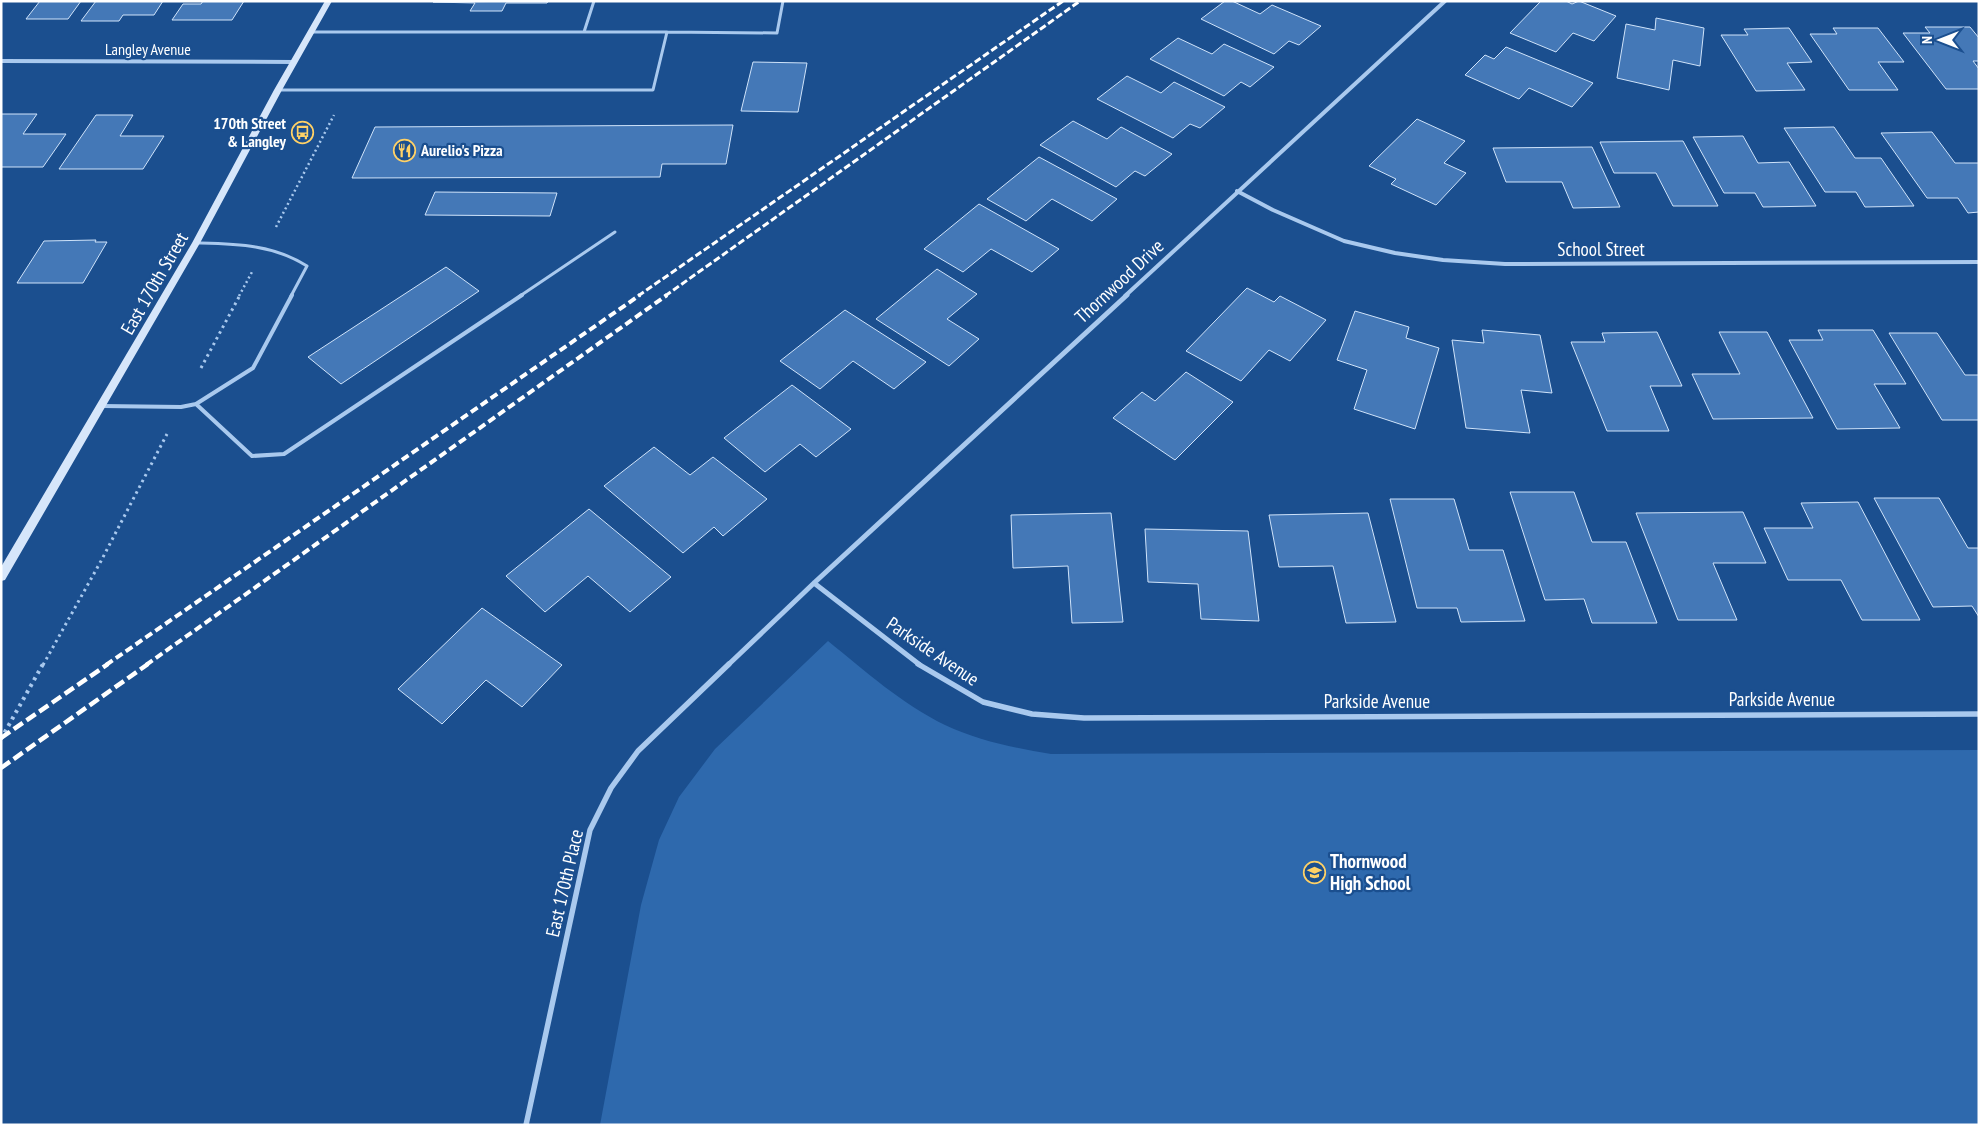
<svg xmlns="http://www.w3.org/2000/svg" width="1980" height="1126" viewBox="0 0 1980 1126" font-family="'PT Sans Narrow',sans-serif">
  <rect width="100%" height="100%" fill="#1b4f8f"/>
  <!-- green -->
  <path fill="#2e69ad" d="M828,641c37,30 74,63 117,84 34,16 70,23 106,29l928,-4v375h-1379l41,-220 18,-65 20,-43 36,-48z"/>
  <!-- building -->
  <path fill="#4478b7" stroke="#cfe3fa" d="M40,1h41l-13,18h-42z
    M96,1h67l-9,14h-31l-4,6h-38z
    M203,1h41l-12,19h-60l11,-16h18z
    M548,1l-1,2h-41l-4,8h-32l5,-8 -42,-1z
    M1225,1h7l28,13 12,-9 49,21 -22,19 -10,-4 -15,13 -73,-35z
    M1541,1h25l6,3 7,-3 37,15 -22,25 -21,-8 -17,19 -46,-19z
    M1656,18l48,10 -4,38 -27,-6 -4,30 -52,-12 9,-54 29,6z
    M1925,27h45l9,11v23h-6l6,8v20h-33l-43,-56h27z
    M1789,28l23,34 -25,1 18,27 -49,1 -35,-56h27l-4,-6z
    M1833,28h45l26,34h-26l20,28h-49l-39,-56h27z
    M1178,38l34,16 12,-10 50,23 -24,20 -9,-5 -17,14 -74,-37z
    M1506,47l87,36 -21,24 -43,-19 -10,11 -54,-24 20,-20 9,4z
    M753,62l54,1 -9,49 -57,-1z
    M1127,76l34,17 13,-11 51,25 -25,21 -10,-4 -17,14 -76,-39z
    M1,114h36l-14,20h43l-23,33h-42z
    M96,115h37l-13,21h44l-21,33h-84z
    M1417,119l48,22 -21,22 22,10 -30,32 -45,-21 5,-5 -27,-13z
    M1073,121l34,18 14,-12 51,27 -27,22 -10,-5 -19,16 -76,-42z
    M733,125l-7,39h-64l-2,13 -308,1 23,-51z
    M1834,127l21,31h26l33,48 -49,1 -9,-15h-31l-41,-64z
    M1932,132l23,31h24v49l-11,1 -10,-15h-31l-46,-65z
    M1743,136l15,27 31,-1 27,44 -53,1 -8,-14h-31l-31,-56z
    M1683,141l35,65h-45l-17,-33h-42l-14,-31z
    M1592,147l28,60 -47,1 -11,-26h-56l-13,-34z
    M1039,157l78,42 -25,22 -40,-22 -26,22 -39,-22z
    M435,192l122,1 -7,23 -125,-1z
    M979,204l80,45 -27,23 -41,-23 -28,23 -39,-23z
    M96,240l-1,2h12l-24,41h-66l27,-42z
    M446,267l33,24 -138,93 -33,-27z
    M937,269l40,25 -30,25 32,20 -30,27 -73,-47z
    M1247,288l27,14 6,-6 46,24 -36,41 -21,-11 -28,31 -55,-30z
    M845,310l81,52 -32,27 -41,-28 -33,28 -40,-28z
    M1355,311l54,16 -3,11 33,10 -24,81 -61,-20 13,-39 -30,-10z
    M1482,330l58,5 12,58 -31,-3 9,43 -64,-5 -14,-88 32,3z
    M1818,330h55l33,54h-32l26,44 -63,1 -48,-89h34z
    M1657,332l25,54h-32l19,45h-62l-36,-89h34l-3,-9z
    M1719,332h48l46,86 -100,1 -21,-45h48z
    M1889,333h48l28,42h14v45h-37z
    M1186,372l47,30 -58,58 -62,-42 29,-26 13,9z
    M792,385l59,44 -35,28 -16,-13 -35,28 -41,-34z
    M654,447l36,28 23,-18 54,42 -44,37 -9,-9 -31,26 -79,-67z
    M1510,492h64l18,50h34l31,81h-65l-8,-24 -39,1z
    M1874,498h65l29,50h11v69l-7,-11 -39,1z
    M1390,499h64l15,51h34l22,71 -64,1 -4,-14h-40z
    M1858,502l62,118h-58l-21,-40h-53l-24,-52h49l-12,-25z
    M589,509l82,68 -41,35 -42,-36 -43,36 -39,-36z
    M1743,512l23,51h-53l24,57h-59l-42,-107z
    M1111,513l12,109 -51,1 -4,-57 -55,2 -2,-53z
    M1368,513l28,109 -50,1 -13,-57 -54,1 -10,-52z
    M1145,529l103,2 11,90 -58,-2 -3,-35 -50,-2z
    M482,608l80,57 -40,42 -36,-27 -44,44 -44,-35z"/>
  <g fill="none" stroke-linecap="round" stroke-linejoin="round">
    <!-- path-far2 -->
    <path stroke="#a9c9ee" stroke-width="2.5" stroke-dasharray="2 3" stroke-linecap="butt" d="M276,227l58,-112
      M239,296l13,-24"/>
    <!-- path-far1 -->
    <path stroke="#a9c9ee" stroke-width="3" stroke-dasharray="2.5 4" stroke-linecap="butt" d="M201,368l39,-73
      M43,665l58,-104 66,-127"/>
    <!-- path -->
    <path stroke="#a9c9ee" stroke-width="4" stroke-dasharray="3 4.5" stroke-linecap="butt" d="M1,739l42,-75"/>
    <!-- lane-far1 -->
    <path stroke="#a9c9ee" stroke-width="3" d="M584,32l10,-31
      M667,32l110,1 6,-32
      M278,90h375l14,-58h-355
      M196,243c40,1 76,1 111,23l-16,30
      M520,296l95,-64"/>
    <!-- lane -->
    <path stroke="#a9c9ee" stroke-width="4" d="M196,404l56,52 32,-2 238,-159
      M102,406l79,1 15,-3 57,-36 39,-73"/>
    <!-- street-far2 -->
    <path stroke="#a9c9ee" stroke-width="4" d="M1,61l293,1
      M1237,191l36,19 71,31 51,12 48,7 62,4 474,-2
      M1125,296l320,-295"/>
    <!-- street-far1 -->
    <path stroke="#a9c9ee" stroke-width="5" d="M814,583l106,82
      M728,665l86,-82 313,-288"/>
    <!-- street -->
    <path stroke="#a9c9ee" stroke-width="5.5" d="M918,664l65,38 49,12 52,4 895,-4
      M526,1125l64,-295 21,-42 27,-37 91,-87"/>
    <!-- secondary -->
    <path fill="#d6e6fa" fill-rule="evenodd" d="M325,1h7l-50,89 -82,153 -195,337 -4,1v-14l191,-324 82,-153z"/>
    <!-- rail-far2 -->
    <path stroke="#fff" stroke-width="3" stroke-dasharray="7 3" stroke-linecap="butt" d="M638,296l425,-295
      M665,296l415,-295"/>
    <!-- rail-far1 -->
    <path stroke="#fff" stroke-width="4" stroke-dasharray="8 4" stroke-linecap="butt" d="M106,665l534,-370
      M146,665l521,-370"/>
    <!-- rail -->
    <path stroke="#fff" stroke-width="4.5" stroke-dasharray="11 4.5" stroke-linecap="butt" d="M1,738l107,-74
      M1,768l147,-104"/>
  </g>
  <!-- icons -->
  <defs>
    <symbol id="bus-ring" viewBox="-11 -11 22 22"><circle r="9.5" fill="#1b4f8f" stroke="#ffd166" stroke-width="1.5"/><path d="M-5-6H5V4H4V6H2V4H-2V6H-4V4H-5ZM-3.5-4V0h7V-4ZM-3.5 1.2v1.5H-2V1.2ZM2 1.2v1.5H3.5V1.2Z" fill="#ffd166"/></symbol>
    <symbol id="restaurant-ring" viewBox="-11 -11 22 22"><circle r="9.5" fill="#1b4f8f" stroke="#ffd166" stroke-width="1.5"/><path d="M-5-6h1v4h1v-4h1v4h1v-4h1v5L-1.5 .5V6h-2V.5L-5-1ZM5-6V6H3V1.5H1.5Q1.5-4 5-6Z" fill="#ffd166"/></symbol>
    <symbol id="school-ring" viewBox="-11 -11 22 22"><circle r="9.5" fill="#1b4f8f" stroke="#ffd166" stroke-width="1.5"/><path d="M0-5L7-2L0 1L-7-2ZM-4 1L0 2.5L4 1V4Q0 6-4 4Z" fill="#ffd166"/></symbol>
  </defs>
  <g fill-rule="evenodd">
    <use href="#bus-ring" x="290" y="120" width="25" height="25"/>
    <use href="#restaurant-ring" x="392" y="138" width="25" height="25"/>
    <use href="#school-ring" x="1302" y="860" width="25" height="25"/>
  </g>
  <g text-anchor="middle" stroke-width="4.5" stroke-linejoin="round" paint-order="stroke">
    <!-- far-street labels -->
    <g font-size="16" fill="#fff" stroke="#1b4f8f">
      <text x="148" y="55">Langley Avenue</text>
    </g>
    <!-- far-poi labels -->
    <g font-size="16" font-weight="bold" fill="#fff" stroke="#1b4f8f" text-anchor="end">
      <text x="286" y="129">170th Street<tspan x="286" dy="18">&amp; Langley</tspan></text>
      <text x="421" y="156" text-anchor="start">Aurelio's Pizza</text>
    </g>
    <!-- street labels -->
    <g font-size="19" fill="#fff" stroke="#1b4f8f">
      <text x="1601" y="256">School Street</text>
      <text transform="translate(1119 281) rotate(-43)" y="7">Thornwood Drive</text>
      <text transform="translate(154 283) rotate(-60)" y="7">East 170th Street</text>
      <text transform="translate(933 651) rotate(34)" y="7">Parkside Avenue</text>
      <text x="1782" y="706">Parkside Avenue</text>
      <text x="1377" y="708">Parkside Avenue</text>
      <text transform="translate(564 883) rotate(-77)" y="7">East 170th Place</text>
    </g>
    <!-- poi labels -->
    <g font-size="19" font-weight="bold" fill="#fff" stroke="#1b4f8f" text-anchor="start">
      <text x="1330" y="868">Thornwood<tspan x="1330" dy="22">High School</tspan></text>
    </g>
  </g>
  <!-- border -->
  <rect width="1980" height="1126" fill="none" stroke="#ffffff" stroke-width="5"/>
  <!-- north arrow -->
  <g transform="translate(1940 40) rotate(270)" stroke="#1b4f8f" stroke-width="4" paint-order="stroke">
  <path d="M0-4L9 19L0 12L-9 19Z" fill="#ffffff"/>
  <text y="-8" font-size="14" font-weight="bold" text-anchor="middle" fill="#ffffff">N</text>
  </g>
</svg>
